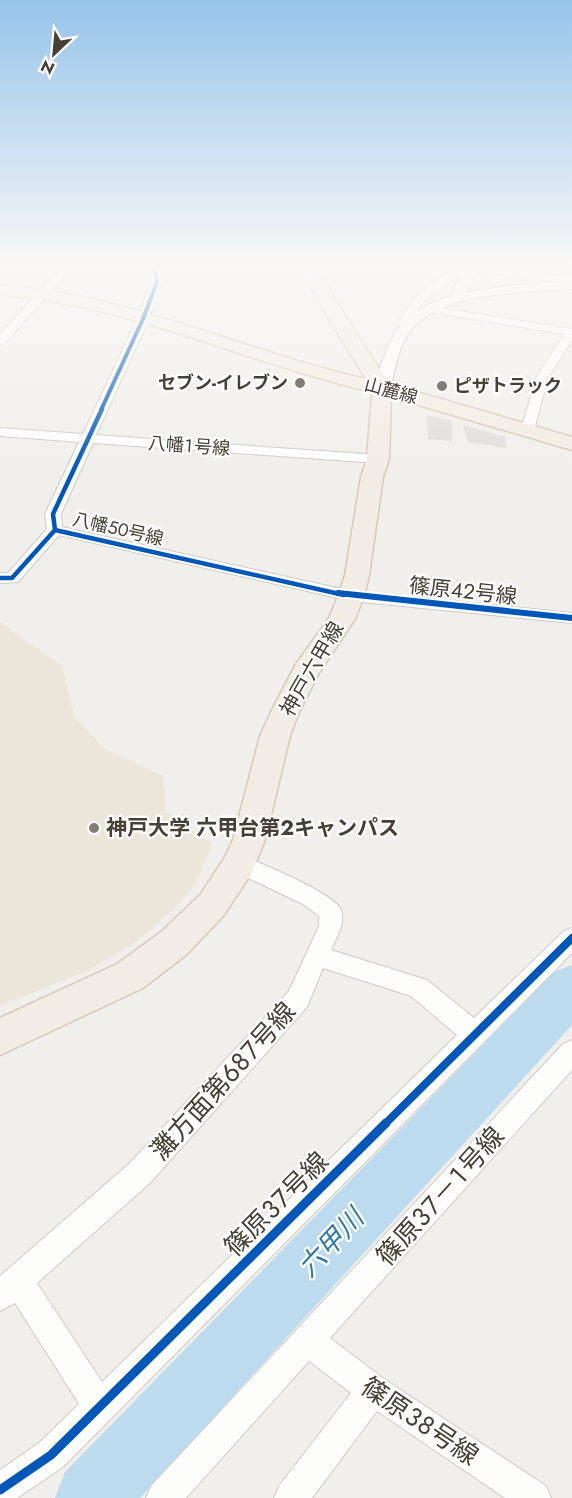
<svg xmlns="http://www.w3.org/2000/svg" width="572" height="1498" viewBox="0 0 572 1498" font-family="Jost,'Noto Sans JP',sans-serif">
  <rect width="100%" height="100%" fill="#f1efeb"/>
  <!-- education -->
  <path fill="#ebe6da" d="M0,622l62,44 12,50 31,33 58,27 3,36 46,32 -16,39 -24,28 -37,32 -48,28 -87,35z"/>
  <!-- parking -->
  <path fill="#e0deda" d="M427,415l25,6v20l-24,-2z
    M463,425l42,12 1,11 -38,-6z"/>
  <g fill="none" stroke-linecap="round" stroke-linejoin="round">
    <!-- river -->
    <path fill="#bcdbee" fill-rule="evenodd" d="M572,965v60l-432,473h-85l10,-26 489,-500z"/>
    <defs>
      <path id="minor" d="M65,264h10l-71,80 -4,1v-11z
        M149,264h10l3,18 -13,37 -53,116 282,20 7,4 -7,4 -285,-20 -32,71 1,13 289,64 221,22v10l-221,-22 -292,-66 -41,47 -18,1v-10h8l39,-44 -2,-15 34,-72 -79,-6v-8l83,6 54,-115 15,-37z
        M432,264h37l103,13v6l-103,-12 -34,20 -16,16 -9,16 2,4 -2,2h-8l-4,-6c13,-25 32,-41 57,-54l-18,-2z
        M428,306l144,23v11l-24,38 -15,56h-10l-2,-3 15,-53 28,-44 -140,-23 -2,-2z
        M239,855c18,6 97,39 102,55 5,13 -5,28 -10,40l96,30 47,38 90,-87 8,-3v25l-509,514 -46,31h-17v-28l39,-27 40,-39 -64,-101 -15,8v-35l130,-113 159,-172 30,-65v-10l-16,-12 -72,-34 -3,-6 3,-6zM323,968l88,28 46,39 -355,347 -65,-99 113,-100 157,-176z
        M572,1040v30l-242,268 54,41 162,107 5,12h-46l-128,-87 -65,87h-38l5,-12 72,-93 -42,-32 -123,137h-40l5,-12 412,-442z"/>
      <path id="tertiary" d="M465,264h14l-14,29 42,-7 65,-5v8c-46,3 -131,2 -162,42 -12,16 -15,39 -20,57l-8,5 -6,-2 -2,-3c17,-53 21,-73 77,-92z"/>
      <path id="primary" d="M299,264h16l32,55 42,65 183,53v13l-181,-53 -2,62 -6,18 -14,98 -5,21 -9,23 -36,54 -20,39 -9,24 -25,104 -14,34 -27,41 -37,39 -44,34 -143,67v-37l117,-54 44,-32 39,-37 25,-38 8,-17 27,-104 11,-24 25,-48 33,-46 9,-22 7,-21 16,-98 6,-18 5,-67c-125,-29 -244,-88 -372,-97v-10c127,9 243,66 366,94l-37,-60z"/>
    </defs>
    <!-- minor casing -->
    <use href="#minor" stroke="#cdcbc7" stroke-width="2"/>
    <!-- tertiary casing -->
    <use href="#tertiary" stroke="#cdcbc7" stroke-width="3"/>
    <!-- primary casing -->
    <use href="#primary" stroke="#d3cab8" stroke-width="3"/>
    <!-- minor -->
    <use href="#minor" fill="#fdfdfc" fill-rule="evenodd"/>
    <!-- tertiary -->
    <use href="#tertiary" fill="#fdfdfc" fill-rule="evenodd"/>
    <!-- primary -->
    <use href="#primary" fill="#f1ede4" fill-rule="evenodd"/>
    <defs>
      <path id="cycleway-far4" d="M101,410l42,-91 14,-37 -3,-18"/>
      <path id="cycleway-far3" d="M102,409l-49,105 2,16 289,65
        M0,578h12l43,-48"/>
      <path id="cycleway-far2" d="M338,593l234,25"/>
      <path id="cycleway-far1" d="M385,1124l187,-186"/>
      <path id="cycleway" d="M0,1490l51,-35 335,-332"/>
    </defs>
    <!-- cycleway-far4 casing -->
    <use href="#cycleway-far4" stroke="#fff" stroke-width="6"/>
    <!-- cycleway-far3 casing -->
    <use href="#cycleway-far3" stroke="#fff" stroke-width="8"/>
    <!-- cycleway-far2 casing -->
    <use href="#cycleway-far2" stroke="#fff" stroke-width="10"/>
    <!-- cycleway-far1 casing -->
    <use href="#cycleway-far1" stroke="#fff" stroke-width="11"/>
    <!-- cycleway casing -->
    <use href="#cycleway" stroke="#fff" stroke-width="13"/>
    <!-- cycleway-far4 -->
    <use href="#cycleway-far4" stroke="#0057b8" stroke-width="4"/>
    <!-- cycleway-far3 -->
    <use href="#cycleway-far3" stroke="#0057b8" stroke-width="4.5"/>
    <!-- cycleway-far2 -->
    <use href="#cycleway-far2" stroke="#0057b8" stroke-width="6"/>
    <!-- cycleway-far1 -->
    <use href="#cycleway-far1" stroke="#0057b8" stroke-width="8"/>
    <!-- cycleway -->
    <use href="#cycleway" stroke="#0057b8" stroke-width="9"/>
  </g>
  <!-- sky -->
  <linearGradient id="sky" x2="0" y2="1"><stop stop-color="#96c4ea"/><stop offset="0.56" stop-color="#f9f8f6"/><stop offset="1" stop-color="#f9f8f6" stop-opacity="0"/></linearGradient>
  <rect width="572" height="473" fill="url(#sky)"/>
  <!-- markers -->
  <g fill="#827d75" stroke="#fff" stroke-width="2">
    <circle cx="300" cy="383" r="6"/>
    <circle cx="442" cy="386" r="6"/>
    <circle cx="94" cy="828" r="6"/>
  </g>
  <g text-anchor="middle" stroke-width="4.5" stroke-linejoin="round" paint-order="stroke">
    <!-- far-poi labels -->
    <g font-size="18" font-weight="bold" fill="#474036" stroke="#fff" text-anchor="end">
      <text x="288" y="389">セブン-イレブン</text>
      <text x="454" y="392" text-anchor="start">ピザトラック</text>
    </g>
    <!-- far-street labels -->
    <g font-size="18" fill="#474036" stroke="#fff">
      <text transform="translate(391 391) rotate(15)" y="6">山麓線</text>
      <text transform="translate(189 446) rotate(4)" y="6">八幡１号線</text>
      <text transform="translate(118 529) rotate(13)" y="6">八幡５０号線</text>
    </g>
    <!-- street labels -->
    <g font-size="21" fill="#474036" stroke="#fff">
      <text transform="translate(463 591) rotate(6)" y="7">篠原４２号線</text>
      <text transform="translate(312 669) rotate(-60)" y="7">神戸六甲線</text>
    </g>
    <!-- poi labels -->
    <g font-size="21" font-weight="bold" fill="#474036" stroke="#fff" text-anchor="start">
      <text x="106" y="835">神戸大学 六甲台第2キャンパス</text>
    </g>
    <!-- near-street labels -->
    <g font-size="26" fill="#474036" stroke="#fff">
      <text transform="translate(223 1081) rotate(-48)" y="9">灘方面第６８７号線</text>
      <text transform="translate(440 1196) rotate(-48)" y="9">篠原３７－１号線</text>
      <text transform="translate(276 1204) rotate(-45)" y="9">篠原３７号線</text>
      <text transform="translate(420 1421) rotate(34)" y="9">篠原３８号線</text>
    </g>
    <!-- near-water labels -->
    <g font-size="27" font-style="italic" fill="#2f78aa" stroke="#fff">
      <text transform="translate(331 1243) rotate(-47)" y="9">六甲川</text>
    </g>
  </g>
  <!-- north arrow -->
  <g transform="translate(54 54) rotate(206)" stroke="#ffffff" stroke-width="4.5" paint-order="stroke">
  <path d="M0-4.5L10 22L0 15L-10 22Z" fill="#474036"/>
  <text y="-9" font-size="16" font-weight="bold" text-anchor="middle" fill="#474036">N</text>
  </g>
</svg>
